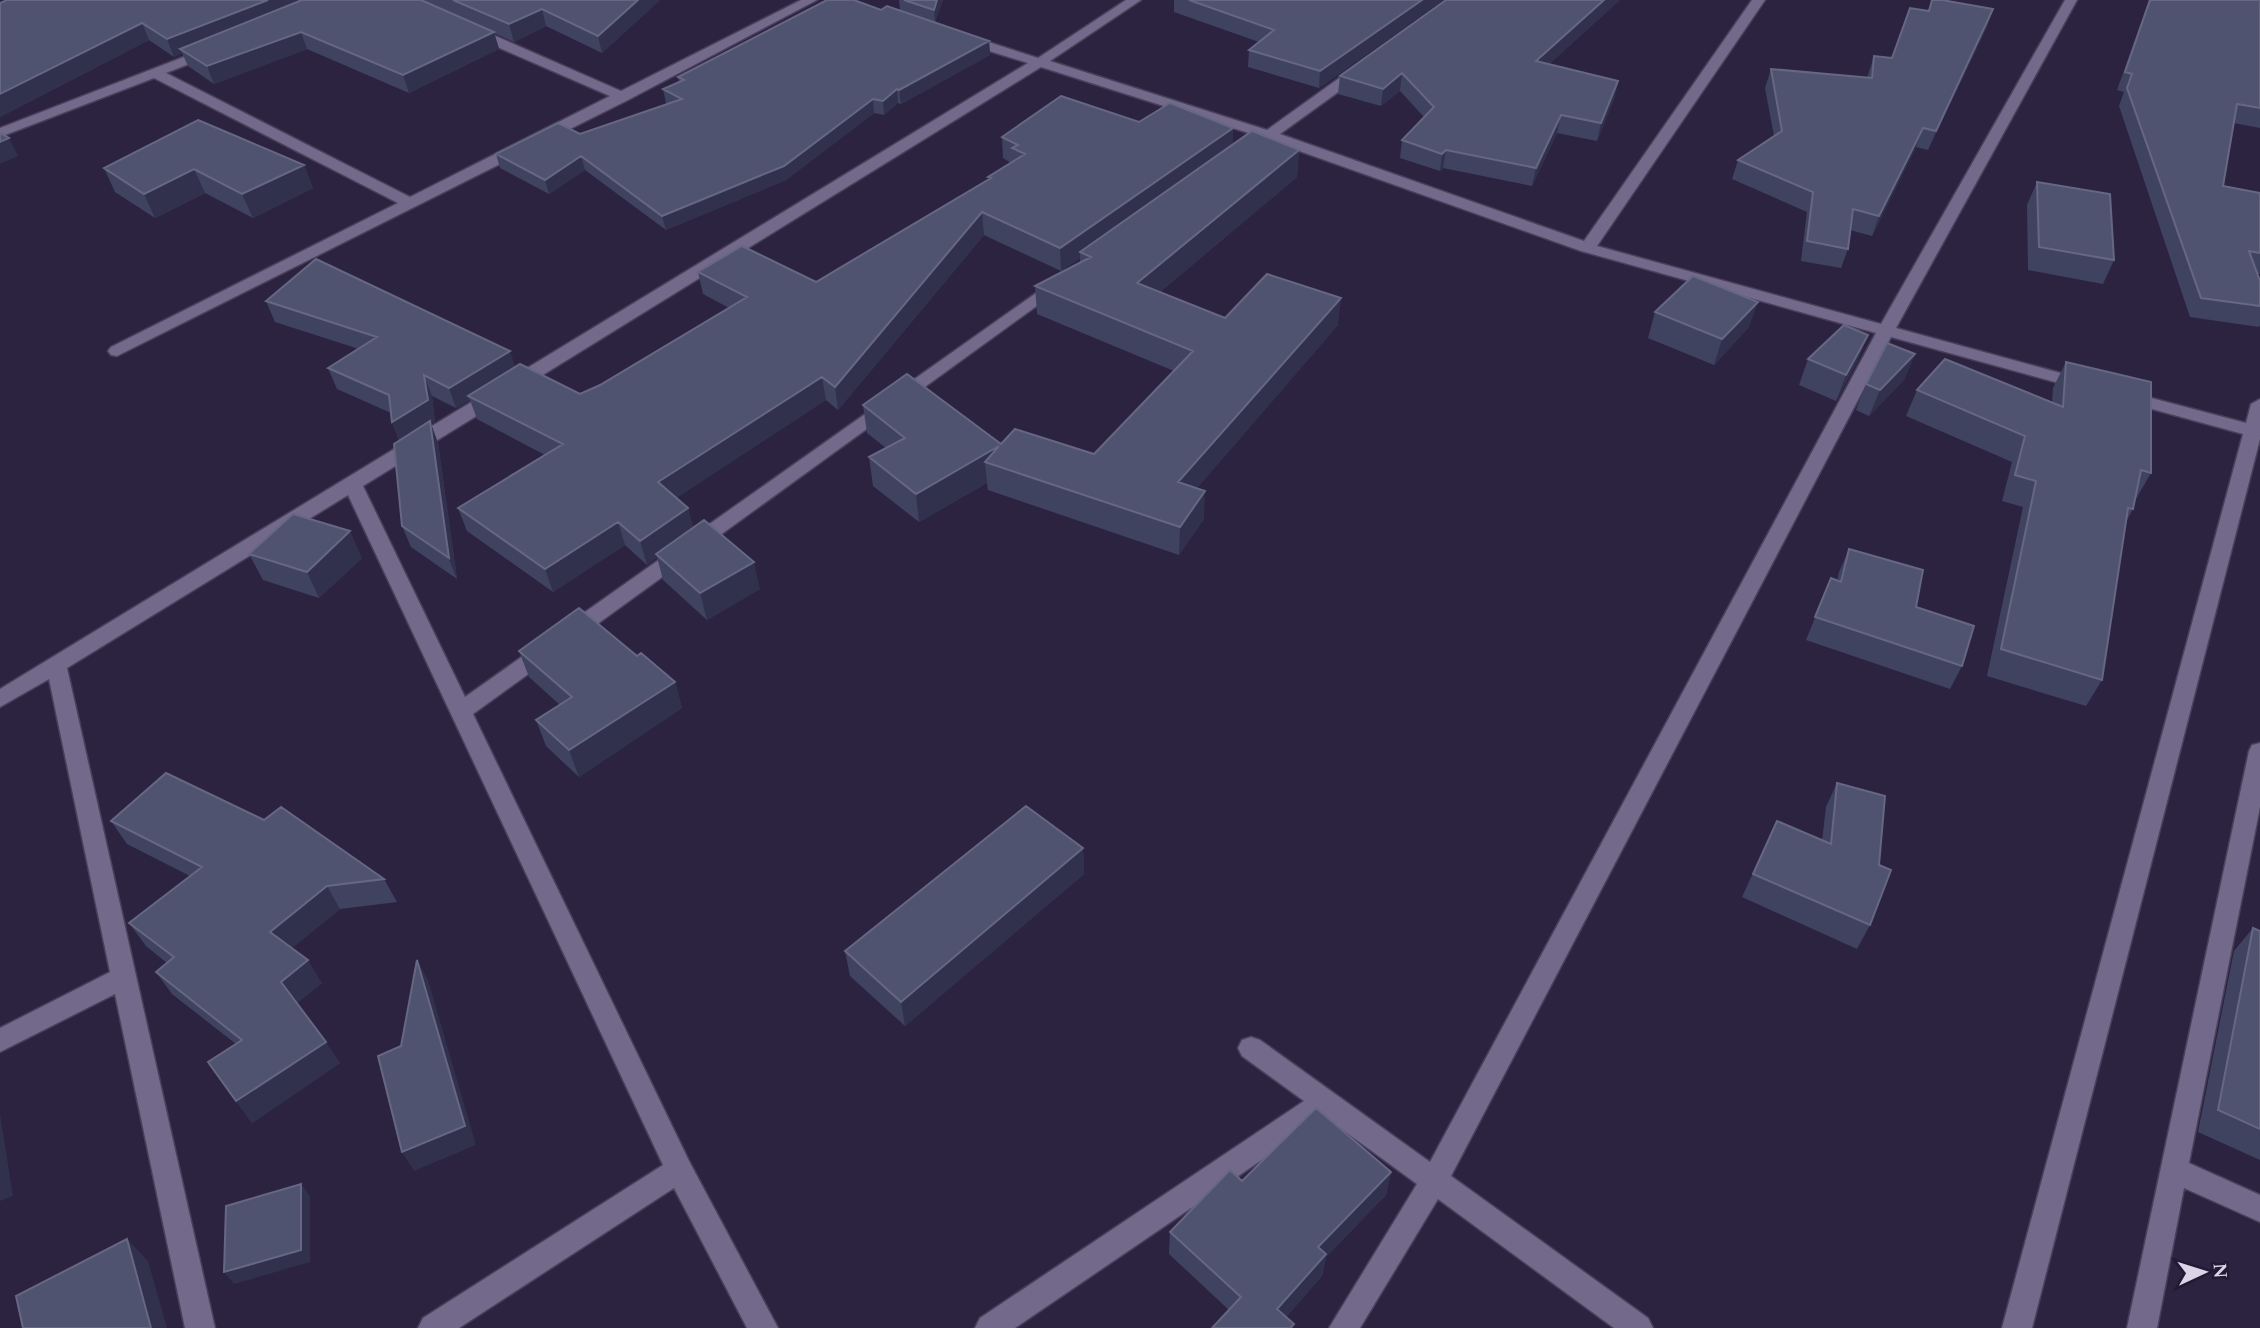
<svg xmlns="http://www.w3.org/2000/svg" width="2260" height="1328" viewBox="0 0 2260 1328" font-family="Spectral,serif">
  <rect width="100%" height="100%" fill="#2c2340"/>
  <g fill="none" stroke-linecap="round" stroke-linejoin="round">
    <defs>
      <path id="minor" d="M801,0h16l-189,100 -511,256 -6,-1 -3,-4 3,-4 287,-144 -244,-125 -154,59v-9l212,-82 5,1v6l-51,20 244,124 200,-101 -145,-63v-6h10l146,64z
        M1126,0h15l-91,61 217,69 89,-64h10v6l-86,62 304,107 168,-241h13l-168,246 284,78 184,-324h12l-181,328 194,53 3,4 -9,5 -193,-53 -440,839 197,142 5,10h-39l-176,-129 -78,129h-31l88,-144 -92,-67 -310,211h-40l5,-10 324,-217 -62,-45 -4,-8 4,-8 9,-3 9,3 170,122 446,-829 -295,-82 -310,-110 -9,3 -5,-1 -2,-3 3,-4 -217,-69 -678,419 102,211 588,-416h12l2,3 -594,430 216,447 89,167h-31l-73,-140 -215,140h-41l5,-10 240,-153 -315,-670 -281,173 148,660h-30l-70,-334 -115,58v-24l110,-56 -61,-293 -49,28v-18l1028,-626 -68,-21v-6h10l68,22z
        M2125,391l121,32 5,-19 9,-5v40l-228,889h-30l241,-894 -124,-34 -3,-4z
        M2260,743v64l-71,356 71,32v27l-76,-34 -27,140h-30l122,-577 3,-6z"/>
    </defs>
    <!-- minor casing -->
    <use href="#minor" stroke="#484058" stroke-width="3"/>
    <!-- minor -->
    <use href="#minor" fill="#72698b" fill-rule="evenodd"/>
  </g>
  <!-- wall -->
  <path fill="#404360" d="M7,0h653l-58,53 -56,-27 -32,16 -20,-9 5,16 -90,44 -102,-44 -93,35 -26,-18 -6,-13 -8,4 -25,-17 -149,77v-114z
    M899,0h44l-8,22 -35,-12z
    M1174,0h269l-124,88 -71,-21 1,-17 10,-8 -85,-30z
    M1446,0h174l-71,64 69,17 -4,18 -17,42 -40,-8 -25,53 -89,-18 -3,3 -40,-13 2,-18 22,-23 -24,-26 -19,15 -43,-12 2,-18z
    M1932,0l61,9 -6,18 -59,123 -12,-3 -44,89 -22,-6 -2,19 -7,19 -40,-7 6,-49 -75,-33 6,-19 36,-24 -9,-48 6,-19 96,9 7,-22 18,2 36,-47z
    M2149,0h111v128l-26,-5 -11,63 37,7v81h-3l3,7v44l-1,2 -69,-10 -71,-211 5,-14 -7,-2z
    M881,10l108,31 1,14 -89,49 -3,-1 -14,12 -10,-2 -88,67 -120,50 -81,-60 -36,24 -49,-26 -4,-14 84,-20 88,-30 -2,-1 -3,-14 16,-7 -1,-5z
    M1139,122l94,6 -1,17 67,5 -2,27 -137,115 65,26 113,7 -141,163 7,31 -25,36 -191,-65 -1,-7 -68,39 -46,-36 -4,-29 17,-9 -19,-15 -4,-28 138,39 93,10 80,-83 -137,-57 -2,-28 45,-23v-5l-19,13 -77,-36 -146,175 -12,-10 -150,98 12,10 5,20 67,61 -53,31 -44,-40 -6,-23 -10,8 -22,-20 -72,47 -86,-61 -9,-23 87,-53 -68,-36 -7,-19 -14,8 -24,-12 3,25 -4,3 7,19 19,136 -46,-32 -9,-21 -3,-86 -7,-18 -1,-9 -54,-24 -9,-21 31,-19 -84,-27 -9,-21 249,66 65,27 20,-9 129,-77 -26,-14 -5,-22 118,10 172,-102v-3l23,-14 -8,-5 -1,-21z
    M304,165l9,23 -60,30 -48,-25 -50,25 -40,-26 -11,-24z
    M2037,182l77,78 -11,24 -75,-14 -1,-65z
    M1655,312l94,15 -35,38 -66,-27z
    M1915,354l-11,26 -35,36 -13,-6 10,-26z
    M1808,359l50,1 -22,41 -37,-16z
    M2066,362l85,111 -15,26h-1l-2,10 -7,13 -24,158 -16,26 -99,-30 36,-169 -21,-6 10,-39 -106,-46 11,-26 135,13 1,-15z
    M1849,549l67,58 46,59 -12,23 -144,-49 25,-62 6,3 2,-9z
    M249,554l113,4 -43,40 -56,-18z
    M519,651l118,5 38,26 7,26 -103,69 -33,-31 -10,-26 24,-15 -31,-28z
    M1837,783l33,142 -13,24 -115,-52 35,-76 45,20 4,-34z
    M111,821l273,58 13,23 -57,7 -48,39 30,35 -25,20 43,60 -88,60 -16,-22v-57l-64,-50 -16,-22 11,-9 -21,-17 -17,-23 61,-47 -63,-32z
    M1083,848l1,26 -179,152 -55,-50 -5,-25z
    M2253,928l7,3v229l-62,-28 36,-181z
    M1391,1172l-5,23 -60,62 -4,19 -36,41 8,7 -1,4h-81l17,-18 -60,-56 1,-22z"/>
  <!-- shaded-wall -->
  <path fill="#31304d" d="M268,0h50l-138,49 2,4 -8,4 -7,-18z
    M638,0h22l-58,53 -4,-17z
    M937,0h6l-8,22 -1,-12z
    M1422,0h21l-124,88 1,-17z
    M1604,0h16l-87,78 3,-17z
    M542,9l4,17 -32,16 -5,-18z
    M1993,9l-6,18 -59,123 8,-19z
    M142,23l7,17 -149,77v-23z
    M301,32l6,17 -93,35 -7,-18z
    M494,32l5,17 -90,44 -6,-18z
    M989,41l1,14 -89,49 -2,-14z
    M1402,73l-2,18 -19,15 2,-17z
    M1618,81l-4,18 -17,42 4,-18z
    M897,89l1,14 -14,12 -1,-14z
    M873,99l1,14 -88,67 -120,50 -4,-14z
    M1561,115l-4,18 -25,53 4,-18z
    M1233,128l-1,22 -152,102v6l-19,13 -1,-23z
    M1923,128l-7,19 -44,89 7,-20z
    M9,138l9,18 -18,8v-22z
    M1299,150l-2,27 -160,134v-28z
    M1446,150l-3,18 -3,3 2,-17z
    M581,156l4,14 -36,24 -4,-14z
    M304,165l9,23 -60,30 -11,-24z
    M194,169l11,24 -50,25 -11,-24z
    M982,212l2,23 -146,175 -3,-23z
    M1341,298l-3,27 -160,185v-28z
    M1758,302l-9,25 -35,38 8,-26z
    M1868,335l-10,25 -22,41 10,-26z
    M510,351l7,21 -49,24 2,4 -14,8 -7,-20z
    M1915,354l-11,26 -35,36 11,-26z
    M424,375l8,21 3,25 -4,3 7,19 19,136 -65,-157z
    M822,377l4,23 -162,106 -6,-24z
    M999,446l-14,16 2,21 -68,39 -3,-28z
    M1205,491l-1,28 -25,36 1,-28z
    M688,508l6,24 -38,22 1,3 -10,8 -7,-24z
    M618,522l7,23 -72,47 -8,-23z
    M350,531l12,27 -43,40 -12,-26z
    M754,562l6,27 -53,31 -7,-27z
    M675,682l7,26 -103,69 -10,-27z
    M1083,848l1,26 -179,152 -4,-24z
    M327,886l13,23 -56,46 -14,-23z
    M308,960l14,23 -26,21 -15,-22z
    M417,960l11,20 48,165 -62,26 -12,-19z
    M326,1042l14,21 -88,60 -16,-22z
    M0,1114l13,82 -13,5z
    M1391,1172l-5,23 -60,62 -4,19 -46,52 1,-19 41,-62z
    M301,1184l9,12v66l-76,22 -10,-12z
    M127,1239l21,22 19,67h-16z"/>
  <!-- building -->
  <path fill="#50536f" stroke="#666782" stroke-width="2" d="M7,0h261l-101,39 -25,-16 -142,71v-91z
    M302,0h119l73,32 -91,43 -102,-43 -94,34 -27,-17z
    M453,0h185l-40,36 -56,-27 -33,15z
    M827,0h27l27,10 6,-4 102,35 -90,49 -2,-1 -14,12 -10,-2 -89,67 -122,50 -81,-60 -36,24 -49,-26 62,-31 22,11 102,-35 -19,-10 21,-9 -6,-3z
    M904,0h33l-3,10z
    M1189,0h233l-102,71 -71,-21 25,-20z
    M1446,0h158l-68,61 82,20 -17,42 -40,-8 -25,53 -90,-18 -4,4 -40,-14 32,-33 -32,-34 -19,16 -43,-13z
    M1932,0h10l51,9 -57,122 -13,-3 -44,88 -26,-7 -5,40 -41,-8 6,-49 -75,-32 44,-29 -11,-62 101,9 2,-22 18,2 18,-50 19,3z
    M2150,0h110v108l-23,-4 -14,82 37,7v60l-11,-2 11,30v25l-59,-8 -74,-210 5,-14 -7,-2z
    M1061,96l78,26 31,-19 63,25 -173,120 -78,-36 -147,175 -13,-10 -164,105 30,26 -48,33 -22,-19 -73,47 -87,-61 105,-64 -95,-48 52,-32 60,30 20,-9 147,-88 -49,-25 44,-26 74,36 175,-104 -3,-1 37,-23 -13,-6 6,-3 -16,-8z
    M198,120l106,45 -62,29 -48,-25 -50,25 -40,-26z
    M1252,131l47,19 -162,133 88,35 42,-44 74,24 -163,184 27,9 -25,36 -195,-65 14,-16 -83,48 -47,-37 36,-19 -42,-33 44,-31 94,70 14,-15 79,25 99,-103 -158,-65 56,-29 -11,-5z
    M0,133l9,5 -9,4z
    M2037,182l73,12 4,66 -75,-13z
    M316,259l194,92 -61,37 -25,-13 4,25 -36,22 -3,-27 -61,-27 49,-31 -111,-36z
    M1693,276l65,26 -36,37 -67,-27z
    M1844,325l24,10 -22,40 -38,-16z
    M1887,343l28,11 -35,36 -14,-6z
    M1945,359l118,48 3,-45 85,20v91l-10,-3 -8,39 -5,-1 -26,172 -101,-31 35,-168 -21,-6 10,-39 -108,-46z
    M430,421l19,137 -47,-32 -8,-82z
    M293,514l57,17 -43,41 -58,-18z
    M704,520l50,42 -54,31 -44,-39z
    M1849,549l74,21 -7,37 58,19 -12,40 -147,-49 16,-39 10,4z
    M579,608l58,48 4,-3 34,29 -106,68 -33,-30 36,-23 -53,-46z
    M166,773l98,47 17,-13 103,72 -57,7 -57,46 38,28 -27,22 45,60 -90,59 -28,-39 34,-22 -86,-68 18,-15 -45,-34 73,-56 -91,-46z
    M1837,783l48,13 -6,69 12,5 -21,55 -117,-51 24,-53 54,23z
    M1026,806l57,42 -182,154 -56,-51z
    M2253,928l7,3v198l-42,-19z
    M417,960l48,166 -63,26 -24,-96 23,-10z
    M1316,1108l75,64 -73,75 8,7 -49,55 17,15 -4,4h-78l29,-31 -71,-65 60,-62 12,11z
    M301,1184v66l-77,22 2,-66z
    M127,1239l24,89h-128l-7,-32z"/>
  <!-- north arrow -->
  <g transform="translate(2204 1272) rotate(86)" stroke="#221a35" stroke-width="5" paint-order="stroke">
  <path d="M0-5L12 26L0 18L-12 26Z" fill="#d9d5e7"/>
  <text y="-10" font-size="19" font-weight="bold" text-anchor="middle" fill="#d9d5e7">N</text>
  </g>
</svg>
